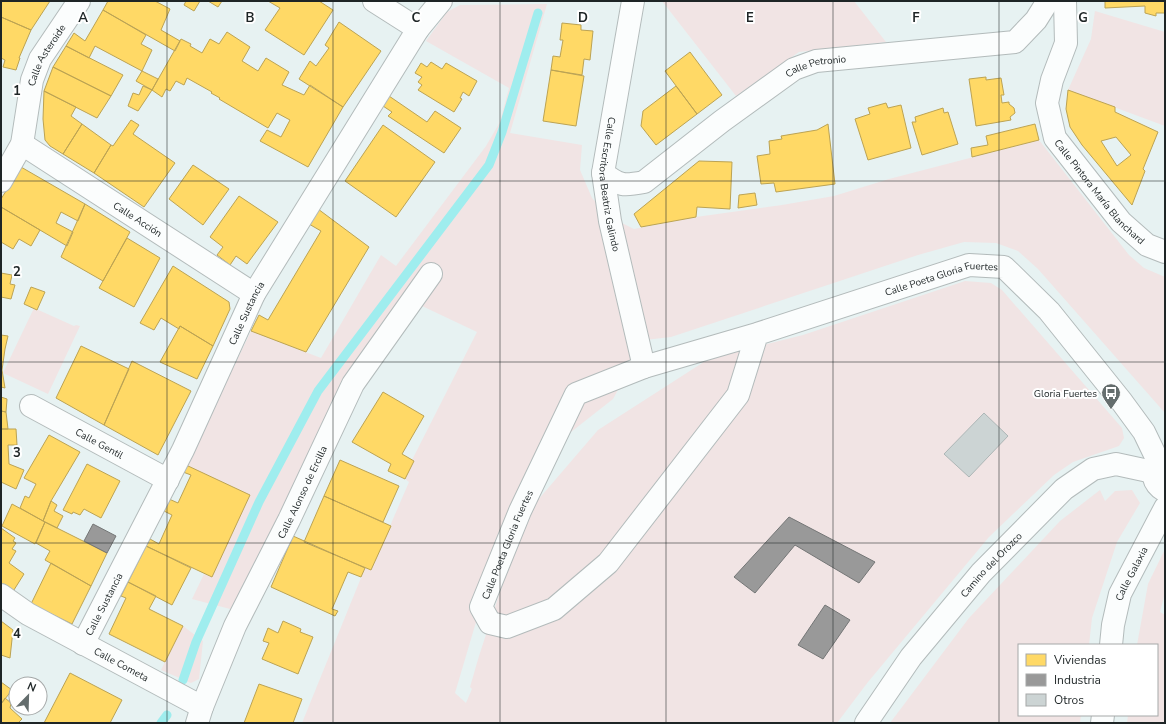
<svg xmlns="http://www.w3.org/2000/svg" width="1166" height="724" viewBox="0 0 1166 724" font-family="'Nunito Sans',sans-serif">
  <rect width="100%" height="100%" fill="#e7f2f2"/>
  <!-- green -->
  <path fill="#f1e4e4" d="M662,1h192l32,41 -87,10 -63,44z
    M547,4l-37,129 72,12 -2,25 12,28 18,19 24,12 62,-12 86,-12 52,-9 55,-17 150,-39 90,115 15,13 21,9v136l-127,-144 -20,-18 -22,-8 -32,-1 -46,13 -247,82 -26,3 -32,59 -42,33 -45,55 -26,54 -45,152 11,10 6,-14 -2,-2 9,-31 46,-141 73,-85 112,-72 93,-23 162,-54 26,2 11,7 120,138 2,10 -5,8 -46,16 -19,13 -65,62 -121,145 -31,41h-535l63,-155 6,2 38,-88 -4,-3 7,-19 65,-128 -55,-26 20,-32 -13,-8 -195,344 -42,-11 12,-25 8,3 38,-82 -64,-30 65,-134 70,27 60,-103 15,11 90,-120 14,-24 9,-34 -83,-47 21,-29 13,-7z
    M1095,11l70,21v94l-97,-36 23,-51z
    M34,308l40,18 2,-1 4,1 -32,68 -45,-21z
    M1100,490l5,11 10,-10 17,-1 8,13 -23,39 -25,76 -3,27h-70v70h62l-1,8h-190l79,-105 91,-97z
    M1165,549v44l-5,19 5,3v108h-38l1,-8h29v-70h-20l11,-61z
    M183,626l20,15 -4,38 -8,4 -30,-13z"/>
  <!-- homes -->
  <path fill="#ffd966" stroke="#bca353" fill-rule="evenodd" d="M1,1h49l-19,29 -30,-13z
    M108,1h47l15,8 -9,21 19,11 -5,10 -72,-41z
    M186,1h14l-6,10 -10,-6z
    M208,1h14l-4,6z
    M268,1h51l14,9 -29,45 -39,-25 15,-22z
    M1105,1h60v12h-9v3l-11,-3v-7l-40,2z
    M103,10l43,25 -5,9 11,6 -10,21 -47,-25 -6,12 -23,-12 8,-13 11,8z
    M1,17l30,13 -12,28h1l-4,12 -13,-3 2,-7 -4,-2z
    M339,22l42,29 -38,56 -44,-28 11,-18 6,5 13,-18 -4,-3z
    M562,23l19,2v5l12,1 -3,29 -6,-1 -2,16 -31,-5 2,-14 7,1 3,-17h-3z
    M227,32l23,15 -8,14 16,10 8,-13 23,14 -7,13 22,10 6,-10 33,22 -35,60 -48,-26 7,-11 14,7 9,-17 -13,-7 -9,15 -49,-29 1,-1 -9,-5 1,-1 -25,-14 -3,7 -8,-4 -6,10 -4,-2 -4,8 -10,-7 29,-51 10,5 -1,2 12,7 8,-14 9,5z
    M66,46l57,29 -12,21 -58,-29z
    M690,52l32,43 -25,19 -32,-43z
    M431,62l11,7 4,-6 31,18 -8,15 -6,-4 -3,6 2,1 -8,13 -36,-22 4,-5 -4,-3 4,-5 -7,-4 6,-10 6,4z
    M53,67l58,29 -14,22 -53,-27z
    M551,70l33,6 -8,50 -33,-5z
    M142,71l16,8 -6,11 -16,-9z
    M986,77v3l15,-2 3,17h-3l1,8 7,-1v2l5,4 1,5 -5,4 1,3 -35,6 -7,-47z
    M143,86l9,4 -14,21 -10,-5 5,-13 6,2z
    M676,86l21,28 -41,31 -15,-19 2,-15z
    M1068,90l47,17v5l43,20 -15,37 2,2 -13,34 -50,-60 -12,-18 -4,-18zM1116,137l15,18 -14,11 -16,-25z
    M44,91l32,16 -5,9 11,8 -19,30 -13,-8 -5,-6 -2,-21z
    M389,96l38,26 8,-11 26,17 -17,25 -56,-37 4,-4 -9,-6z
    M886,103l2,5 13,-3 10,43 -43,12 -13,-41 15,-5 -2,-6z
    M943,108l1,5 4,-1 10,32 -36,11 -10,-33h4l-1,-5z
    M131,120l8,5 -6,9 42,29 -31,44 -50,-34 17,-28 2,1z
    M82,124l29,21 -17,28 -31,-19z
    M828,124l7,60 -59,8 -2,-9 -13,1 -4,-28 13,-2 -1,-13 13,-2 -1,-3 36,-6z
    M1035,124l4,16 -67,17 -1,-9 17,-3 -2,-9z
    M383,125l52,37 -39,55 -51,-36z
    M699,161l33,1 -2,47 -33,-2 -1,10 -55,10 -7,-13z
    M193,165l36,24 -26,36 -34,-26z
    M21,167l64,37 -7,17 -17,-9 -5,11 17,9 -6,14 -66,-39v-8z
    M755,193l2,12 -19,3 1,-13z
    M239,196l39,26 -31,42 -11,-8 -6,9 -13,-10 6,-8 -13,-10z
    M85,204l45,28 -27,49 -42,-24z
    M1,207l39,23 -9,16 -12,-7 -6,10 -12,-7z
    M318,209l51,38 -63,105 -55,-21 8,-16 9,5 53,-89 -12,-7z
    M127,238l33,20 -26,49 -35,-19z
    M173,266l56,36 1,7 -17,37 -33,-20 -1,3 -18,-11 -7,12 -14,-7z
    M1,273l11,2 -2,9 5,1 -4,14 -10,-2z
    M31,287l14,5 -8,18 -13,-6z
    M180,326l33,20 -16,33 -37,-17z
    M1,335l7,1 -3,13 -3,21h-1z
    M81,346l48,23 -25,56 -48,-27z
    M132,361l59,30 -33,64 -54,-30z
    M1,370h1l3,18 -4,-1z
    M383,392l41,24 -22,38 12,7 -9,18 -17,-8 3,-7 -39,-22z
    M1,397l6,2 -1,13 -5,-1z
    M1,411l5,1 2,17h-7z
    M1,429h15l1,16h-9l1,19 15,6 -8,19 -15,-7z
    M49,435l31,17 -29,49 -8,20 -23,-13 5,-12 4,2 7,-14 -12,-6z
    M340,460l59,26 -16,36 -59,-26z
    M87,464l33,17 -19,37 -17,-9 -4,6 -7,-3 -1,2 -9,-4z
    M186,465l64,30 -38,82 -66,-31 4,-7 9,5 13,-29 -8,-4 5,-12 9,4 13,-28 -8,-3z
    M324,496l67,30 -20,44 -67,-28z
    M51,501l6,4 -3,6 9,5 -6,12 -14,-7z
    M12,504l33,18 -10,22 -33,-18z
    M45,522l62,31 -16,33 -46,-26 5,-9 -14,-8z
    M1,528l14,10 -2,3 3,2 -4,6 4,2 -7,12 15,11 -12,19 -11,-8z
    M293,536l72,32 -4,9 -13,-5 -16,37 6,2 -3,5 -64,-29z
    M146,546l45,22 -19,37 -44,-23z
    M51,563l40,23 -19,38 -41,-20z
    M128,582l28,14 -7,13 34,17 -18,36 -56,-28 17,-36 -5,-2z
    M1,621l12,9 -3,28 -9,-3z
    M283,621l18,8 -1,3 13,5 -15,37 -36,-15 7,-16 -6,-2 5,-13 10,5z
    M70,673l52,27 -12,23h-66z
    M1,682l11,8 -11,14z
    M259,684l43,15 -9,24h-49z
    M5,698l6,5 -1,5 12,11 -4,4h-17v-19z"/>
  <!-- industry -->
  <path fill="#999" stroke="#747676" d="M789,517l86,45 -16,21 -64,-38 -40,48 -21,-16z
    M93,524l23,12 -9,17 -23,-12z
    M825,605l25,15 -27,39 -25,-14z"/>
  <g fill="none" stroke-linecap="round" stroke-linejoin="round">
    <!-- stream -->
    <path stroke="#9fedee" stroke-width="9" d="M183,680l13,-38 63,-140 59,-111 171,-226 13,-33 36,-119
      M161,723l6,-8"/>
  </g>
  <!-- building -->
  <path fill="#ccd4d4" stroke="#adb6b6" d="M984,413l24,23 -39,41 -25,-23z"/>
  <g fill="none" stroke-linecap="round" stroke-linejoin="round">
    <defs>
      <g id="minor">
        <path d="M374,1l44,28"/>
        <path id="s1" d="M633,1l-30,172 7,48 34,146"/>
        <path id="s2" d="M1065,1l1,42 -14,37 -5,23 8,35 66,84 26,23 18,7"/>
        <path id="s3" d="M22,144l232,150"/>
        <path id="s4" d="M603,173c17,13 20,13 41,9l78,-61 72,-52 22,-8 199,-19 21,-22 12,-19"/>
        <path id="s5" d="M1,181l21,-37 10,-64 8,-21 39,-58"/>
        <path id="s6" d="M757,334l-19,61 -130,168 -54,46 -47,18 -17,-4 -9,-16 39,-96 56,-117 68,-27 113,-33 212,-69 35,2 45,44 73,91 22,30 14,29"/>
        <path id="s7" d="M31,406l137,74"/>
        <path d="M1159,460c-10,11 -6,24 6,31"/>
        <path id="s8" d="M1,595l27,19 174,93"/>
        <path id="s9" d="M83,644l100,-194 71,-156 164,-265 23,-28"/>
        <path id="s10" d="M1111,645l2,-20 7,-31 45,-86"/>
        <path id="s11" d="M197,723l5,-16 33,-81 54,-106 64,-136 78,-110"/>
        <path id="s12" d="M866,723l45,-66 70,-84 83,-84 29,-20 23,-5 37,8"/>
        <path d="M1102,723l1,-8"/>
      </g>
    </defs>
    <!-- minor casing -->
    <use href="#minor" stroke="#b3bbbb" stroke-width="24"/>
    <!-- minor -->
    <use href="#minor" stroke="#fbfdfd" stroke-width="22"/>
  </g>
  <!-- grid -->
  <path fill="none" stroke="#1e2526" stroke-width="1" stroke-opacity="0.55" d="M167,1v722M333,1v722M500,1v722M666,1v722M833,1v722M999,1v722M1,181h1164M1,362h1164M1,543h1164"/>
  <!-- icons -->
  <defs>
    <symbol id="bus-pin" viewBox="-11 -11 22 30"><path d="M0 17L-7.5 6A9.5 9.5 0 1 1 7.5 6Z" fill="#646d6d" stroke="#fff"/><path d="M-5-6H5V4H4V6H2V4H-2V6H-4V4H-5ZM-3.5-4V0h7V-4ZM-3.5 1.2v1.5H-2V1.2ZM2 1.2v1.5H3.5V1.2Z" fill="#fff"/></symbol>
  </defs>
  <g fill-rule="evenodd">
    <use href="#bus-pin" x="1100" y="382" width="22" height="30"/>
  </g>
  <g text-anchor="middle" stroke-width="4" stroke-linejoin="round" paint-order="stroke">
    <!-- street labels -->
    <g font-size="10" fill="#1e2526" stroke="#fff">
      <text dy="4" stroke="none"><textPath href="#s5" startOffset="136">Calle Asteroide</textPath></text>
      <text dy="4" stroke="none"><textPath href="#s4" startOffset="254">Calle Petronio</textPath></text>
      <text dy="4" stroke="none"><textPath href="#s1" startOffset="186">Calle Escritora Beatriz Galindo</textPath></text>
      <text dy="4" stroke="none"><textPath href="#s2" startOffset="211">Calle Pintora María Blanchard</textPath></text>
      <text dy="4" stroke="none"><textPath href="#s3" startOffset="138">Calle Acción</textPath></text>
      <text dy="4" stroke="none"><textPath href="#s6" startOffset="1051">Calle Poeta Gloria Fuertes</textPath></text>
      <text dy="4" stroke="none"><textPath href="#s9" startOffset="369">Calle Sustancia</textPath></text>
      <text dy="4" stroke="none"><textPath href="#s7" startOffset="78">Calle Gentil</textPath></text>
      <text dy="4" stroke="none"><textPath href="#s11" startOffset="254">Calle Alonso de Ercilla</textPath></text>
      <text dy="4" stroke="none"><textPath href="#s6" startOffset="501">Calle Poeta Gloria Fuertes</textPath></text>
      <text dy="4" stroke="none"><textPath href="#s12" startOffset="202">Camino del Orozco</textPath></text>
      <text dy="4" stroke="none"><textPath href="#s10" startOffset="75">Calle Galaxia</textPath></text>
      <text dy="4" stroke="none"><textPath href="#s9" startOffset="45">Calle Sustancia</textPath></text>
      <text dy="4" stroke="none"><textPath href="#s8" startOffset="139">Calle Cometa</textPath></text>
    </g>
    <!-- poi labels -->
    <g font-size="10" fill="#1e2526" stroke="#fff" text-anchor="end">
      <text x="1097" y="397">Gloria Fuertes</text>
    </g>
  </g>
  <g font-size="13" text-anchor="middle" font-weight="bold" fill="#1e2526" stroke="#fff" stroke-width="4" stroke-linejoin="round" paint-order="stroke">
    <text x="83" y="22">A</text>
    <text x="250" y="22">B</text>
    <text x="416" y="22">C</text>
    <text x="583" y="22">D</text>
    <text x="750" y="22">E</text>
    <text x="916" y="22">F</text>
    <text x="1083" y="22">G</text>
    <text x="17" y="95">1</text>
    <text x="17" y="276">2</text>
    <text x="17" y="457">3</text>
    <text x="17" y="638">4</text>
  </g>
  <!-- border -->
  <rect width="1166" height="724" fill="none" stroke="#1e2526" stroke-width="4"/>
  <!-- legend -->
  <rect x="1018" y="644" width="140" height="72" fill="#ffffff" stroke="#a5a8a8"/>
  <rect x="1026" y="654" width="20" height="12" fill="#ffd966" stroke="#a5a8a8"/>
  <text x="1054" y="664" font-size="12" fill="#1e2526">Viviendas</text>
  <rect x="1026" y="674" width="20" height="12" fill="#999999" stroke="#a5a8a8"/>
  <text x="1054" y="684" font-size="12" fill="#1e2526">Industria</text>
  <rect x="1026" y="694" width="20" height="12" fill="#ccd4d4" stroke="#a5a8a8"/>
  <text x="1054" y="704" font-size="12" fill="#1e2526">Otros</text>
  <!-- north arrow -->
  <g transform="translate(28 696) rotate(23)"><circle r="19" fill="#ffffff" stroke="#a5a8a8"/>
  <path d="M0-3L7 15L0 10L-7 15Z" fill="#646d6d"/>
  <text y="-6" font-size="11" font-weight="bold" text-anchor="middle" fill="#1e2526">N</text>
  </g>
</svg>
